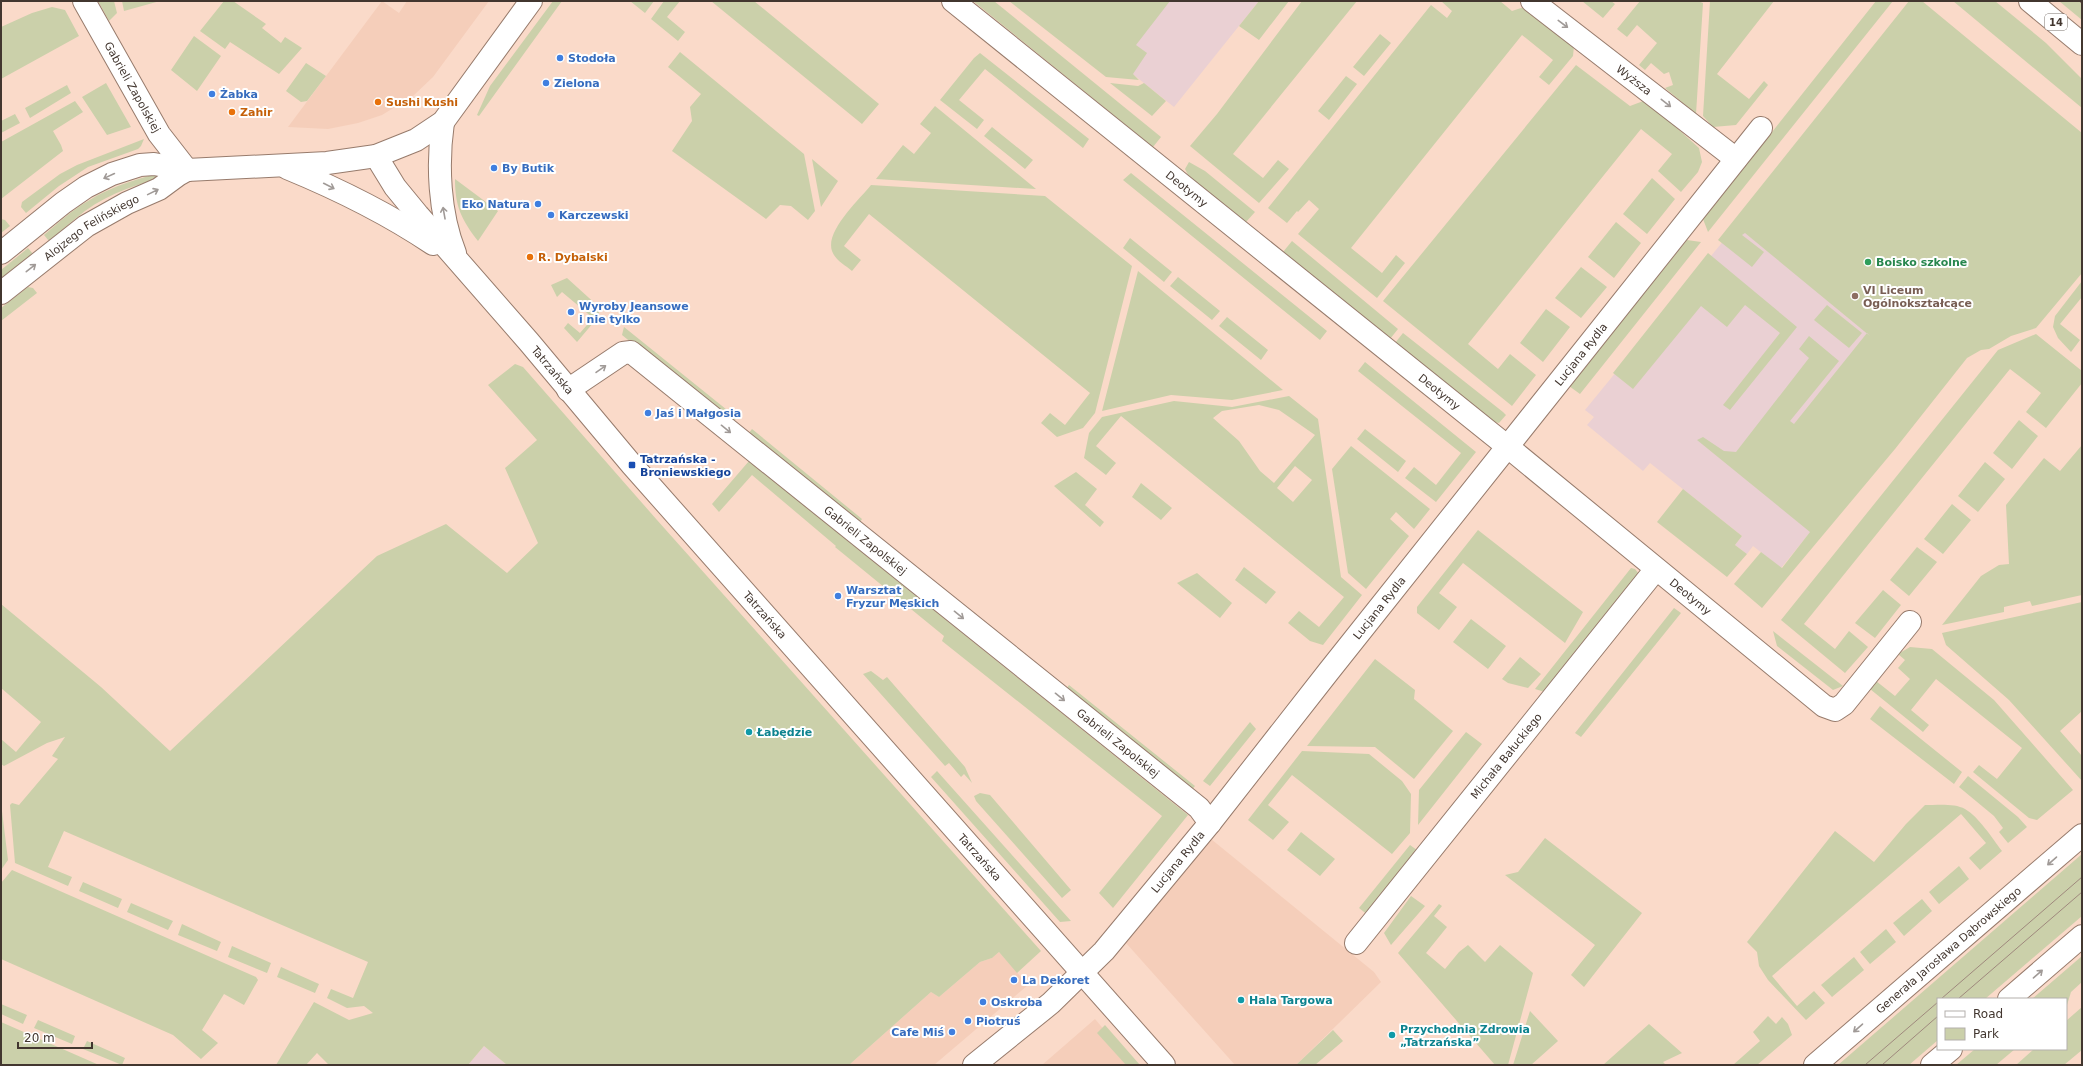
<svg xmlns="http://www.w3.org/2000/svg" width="2083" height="1066" viewBox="0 0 2083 1066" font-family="'DejaVu Sans',sans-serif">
  <rect width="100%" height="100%" fill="#fadac9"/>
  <!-- built -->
  <path fill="#f5ceba" d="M382,1l17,12 8,-12h82l-56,76 -20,19 -31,19 -24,8 -30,6 -40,-2z
    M1211,839l163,133 7,10 -85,83h-61l-109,-122z
    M999,952l29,33 -94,80h-85l82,-73 8,5 41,-35 12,-4z
    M1095,1019l39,46h-92z"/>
  <!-- education -->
  <path fill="#ead0d3" d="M1041,1h218l-85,106z
    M1882,47l89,288 -190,233 -28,-22 -6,8 -12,-9 7,-9 -92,-73 -7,8 -56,-46 7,-8 -9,-7z
    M484,1046l23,19h-39z"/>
  <!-- green -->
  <path fill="#cbd0aa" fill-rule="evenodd" d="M98,1h16l3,12 -8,8z
    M122,1h38l-36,10z
    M224,1h9l33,23 -4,4 19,15 4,-6 17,11 -23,26 -49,-32 -5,7 -25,-18z
    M553,1h9l-83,115 -2,-1 13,-29z
    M630,1h24l-9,12z
    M664,1h16l-13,16 18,15 -7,9 -27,-22z
    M711,1h43l125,103 -17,20z
    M973,1h21l167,136 -8,10z
    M1009,1h161l-34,44 11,8 -14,21 6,6 -33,-3z
    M1259,1h30l-30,39 -20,-14z
    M1302,1h55l-124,153 30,24 15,-18 11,9 -30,34 -69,-57 27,-32z
    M1441,1h59l12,10 12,-4 50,39 -1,10 -24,29 -10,-8 14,-17 -31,-25 -171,213 31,25 14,-18 9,8 -28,35 -79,-64 21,-25 -10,-9 -11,12 -1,-1 -10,12 -19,-15 163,-203 16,13 5,-7z
    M1582,1h29l4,3 -12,14z
    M1640,1h58l5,2 -7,111 -31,-26 8,-3 -4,-13 -5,2 -13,-11 -6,7 -6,-5 18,-22 -20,-18 -10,12 -10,-8z
    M1710,1h64l-57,73 32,25 15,-18 4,4 -32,40 -23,2 -10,-11z
    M1876,1h17l-185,231 -5,-13z
    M1909,1h13l160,132v140l-46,55 -25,8 -22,13 -8,1 -14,8 -72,91 -133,159 -28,-24 27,-32 21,16 28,-36 -113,-92 6,-3 21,14 12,1 73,-94 -10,-9 10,-13 30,25 -49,60 4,3 73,-91 3,3 -125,-103 -3,2 22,17 -12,15 -34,-27z
    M1953,1h42l51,42 36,36v29z
    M2059,1h23v19z
    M52,7l13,3 14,26 -78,43v-52l31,-14z
    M1380,34l11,9 -27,33 -11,-9z
    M194,36l27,20 -24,35 -26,-21z
    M680,52l124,102 11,57 -7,9 -17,-14 -11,-1 -14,14 -94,-68 20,-30 -2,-14 11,-13 -33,-27z
    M980,53l109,86 -6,9 -98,-79 -26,31 25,20 -7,9 -37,-29 34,-42z
    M306,63l20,13 -19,25 -6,1 -15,-11z
    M1576,65l54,41 16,-6 53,48 3,14 -4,10 -17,20 -23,-21 14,-17 -31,-25 -173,215 30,25 12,-15 26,21 -24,31 -129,-105z
    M1346,76l11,8 -28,36 -11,-9z
    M106,83l25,44 -24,8 -25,-38z
    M1110,83l28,3 6,-3 22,18 -14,15z
    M67,85l4,8 -41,25 -5,-10z
    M75,101l8,11 -30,19 8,14 2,6 -62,48v-57z
    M935,106l101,83 -160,-10 27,-34 11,9 17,-21 -11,-9z
    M15,114l5,9 -19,10v-12z
    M992,127l41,33 -8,9 -41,-33z
    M144,139l-3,7 -3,3 -50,18 -29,19 -33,27 -5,-6 1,-5 38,-28 17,-9z
    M812,159l26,22 -17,26z
    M1189,162l16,9 50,41 -9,10 -57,-45 -4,-8z
    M172,170l1,4c-31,9 -62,18 -88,37 -13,10 -24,20 -36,30l-5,-6c14,-12 28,-25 44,-34 25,-16 55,-24 84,-31z
    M1131,173l196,158 -7,9 -197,-160z
    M1652,178l23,21 -28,35 -24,-20z
    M455,179l43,32 -20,30c-17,-22 -23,-35 -23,-62z
    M871,185l174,11 87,70 -37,147 -12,15 -26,9 -16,-14 9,-10 15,12 25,-32 -221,-179 -25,32 17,14 -9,11c-7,-6 -17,-11 -20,-20 -7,-20 27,-51 39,-66z
    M1,219l4,1 5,6 -9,7z
    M1616,222l25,21 -27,35 -26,-21z
    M1130,238l42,34 -8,10 -41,-34z
    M1687,240l14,2 -121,152 -11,-8z
    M1292,241l106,88 -8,10 -107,-87z
    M28,248l5,6 -32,26v-10z
    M1708,253l89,74 -67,83 -7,-5 57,-72 -35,-28 -18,22 -26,-21 -68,83 -20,-16z
    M1581,267l26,20 -26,31 -26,-20z
    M1138,271l145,119 -51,10 -61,-5 -69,16z
    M1178,277l42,34 -8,9 -42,-34z
    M567,278l32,29v9l-22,26 -13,-14 4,-5 12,10 13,-15 -31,-26 -5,5 -6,-12z
    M2082,281v16l-22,27 20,16 -9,12 -13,-14 -5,-11 2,-11z
    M28,287l5,1 4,5 -36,28v-13z
    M1827,305l35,28 -13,15 -35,-28z
    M1546,309l24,18 -27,35 -23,-19z
    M1227,317l41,33 -7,10 -42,-34z
    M624,327l113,91 -6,5 -109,-88z
    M1403,333l100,79 3,3 -7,8 -5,-1 -99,-79z
    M2036,334l46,37v12l-36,45 -20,-16 15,-19 -31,-24 -206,255 31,25 14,-18 19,16 -23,26 -64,-53 217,-270z
    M1365,362l111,90 -40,50 -31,-24 9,-11 22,18 25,-32 -103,-82z
    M515,364l8,3 134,153 384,431 -24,22 -18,-21 -7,6 -12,4 -41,35 -8,-5 -82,73h-342l-23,-19 -16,19h-139l-12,-12 -11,12h-30l38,-63 35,18 24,-7 -9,-7 -17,2 -20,-10 4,-9 22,9 15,-36 -304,-131 -16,36 24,10 -4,9 -53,-23 -5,-58 2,-2 7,2 39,-46 -6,-3 13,-19 -18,6 -43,23 -3,-2v-25l15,13 25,-30 -40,-34v-84l100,83 69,64 207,-195 69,-32 61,49 31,-30 -33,-75 32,-28 -49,-55z
    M1289,396l29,23 23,158 21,18 -39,50 -13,-4 -22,-18 11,-12 20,16 25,-30 -223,-181 -25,30 20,17 -10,12 -22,-17 5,-25 13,-16 72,-16 58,6zM1259,405l20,5 36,25 -41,48 -14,-12 -21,-30 -26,-23 9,-7zM1295,466l17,14 -19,22 -16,-14z
    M2019,420l19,16 -26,33 -19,-16z
    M752,429l110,90 -2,3 -112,-88z
    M1365,429l41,32 -8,11 -41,-33z
    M2082,445v150l-50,11 -2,-5 -26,6v5l-62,13 39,-49 18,-11 10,-1 -3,-59 38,-47 16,13z
    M1351,446l79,63 -16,20 -18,-17 -6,7 19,17 -43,53 -18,-16 -16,-104z
    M749,461l439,354 -75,93 -14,-15 63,-77 -220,-175 2,-5 -109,-89 1,-1 -84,-71 -33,37 -7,-8z
    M1985,462l20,17 -27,33 -20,-16z
    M1076,472l21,17 -12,16 19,17 -4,5 -46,-41z
    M1141,483l31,25 -11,12 -29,-23z
    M1683,489l59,47 -7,9 12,9 -20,23 -70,-55z
    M1952,504l19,16 -28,34 -19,-15z
    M1478,530l105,82 -18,31 -102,-80 -24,30 18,14 -18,23 -22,-17v-6z
    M1917,547l20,15 -28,34 -19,-16z
    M1244,567l32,25 -10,12 -31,-24z
    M1631,568l4,1 4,5 -91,119 -13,-4z
    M1197,573l35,30 -12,15 -43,-35z
    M1883,590l18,15 -26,33 -20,-15z
    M2082,602v109l-22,20 22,25v25l-73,-81 -63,-55 -4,-12z
    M1674,608l7,5 -100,124 -6,-4z
    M1471,619l35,27 -18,23 -35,-27z
    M1773,631l70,55 -10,4 -56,-44z
    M1910,647l22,2 62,51 79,90 -36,30 -8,-2 -56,-46 6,-7 18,14 25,-31 -86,-69 -25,31 18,15 -6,7 -53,-43 6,-8 19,15 15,-17 -12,-11 7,-8 -7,-6z
    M1520,657l21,17 -13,14 -20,-5 -6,-4z
    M1375,659l40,31 -1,9 39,32 -39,48 -39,-32 -68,-1z
    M871,671l12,9 4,-3 78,90 7,16 -8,-9 -3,3 -12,-14 -4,3 -82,-92z
    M1069,685l126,101 -5,6 -125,-101z
    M1880,706l82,66 -8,12 -84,-65z
    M1250,722l6,7 -46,57 -7,-5z
    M1466,732l16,12 -64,81 1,-35z
    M1302,751l67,3 33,27 9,13 -1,39 -18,21 -100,-79 -24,30 21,17 -16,18 -25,-20z
    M937,771l134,150 -11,1 -129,-145z
    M1968,776l50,41 9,10 -19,16 -9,-11 4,-4 -9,-12 -35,-29z
    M980,793l10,2 81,95 -9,8 -86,-97 -2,-5z
    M1,803l7,57 -7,10z
    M1925,805c12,0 30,-2 40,4 14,8 27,29 37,42l-22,19 -11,-12 17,-15 -25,-29 -189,162 25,30 17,-15 11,12 -19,17 -38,-40 -9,-14 -2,-14 -10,-10 88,-111 39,31 32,-38z
    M1301,832l34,27 -15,17 -33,-26z
    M1545,838l97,75 -58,74 -13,-12 24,-30 -90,-70 13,-3z
    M1410,845l11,8 -52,63 -10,-8z
    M2082,854v62l-97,83h-47v41l-29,25h-71z
    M1959,866l10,13 -30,25 -10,-12z
    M12,870l244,107 2,3 -14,25 -20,-11 -22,36 16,13 -17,16 -28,-24 -172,-76v-76z
    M83,882l39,17 -4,9 -39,-17z
    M1411,896l14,10 -34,39 -7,-12z
    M1922,899l10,12 -28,25 -11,-13z
    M131,903l42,18 -5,9 -41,-18z
    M1439,904l3,2 -8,10 13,11 -21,26 19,16 14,-17 9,-7 17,17 15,-17 33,28 -25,92h-13l-97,-112z
    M182,924l39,18 -4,9 -39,-16z
    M1886,929l10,13 -26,22 -10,-12z
    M232,946l39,17 -4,10 -39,-16z
    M2082,956v26l-11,10 -4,13 -1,-6h-34z
    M1854,957l10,13 -32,27 -11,-12z
    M281,967l38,17 -4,9 -38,-16z
    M1,1004l26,11 -4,9 -22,-10z
    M2082,1007v43l-18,15h-48l18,-16h32v-28z
    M1530,1011l28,30 -27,24h-18z
    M1768,1016l8,8 6,-7 6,7 4,11 -35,30h-24l27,-24 -7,-9z
    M38,1020l37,16 -3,8 -38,-16z
    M1,1022l98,43h-98z
    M1649,1024l33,29 -19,9 3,3h-63z
    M1105,1025l35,40h-14l-29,-32z
    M1333,1030l10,11 -28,24h-19z
    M87,1041l38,17 -3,7 -39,-16z
    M1975,1049h40l-19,16h-40z"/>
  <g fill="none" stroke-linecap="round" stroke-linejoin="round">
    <defs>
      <g id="minor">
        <path id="s1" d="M84,1l75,133 28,36"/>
        <path id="s2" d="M953,1l555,446 316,259 11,4 9,-6 66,-82"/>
        <path id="s3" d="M1532,1l204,158"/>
        <path id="s4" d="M568,390l55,-37 8,-1 568,456 11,15"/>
        <path id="s5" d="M1356,943l300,-374"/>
        <path id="s6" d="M974,1065l77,-62 53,-52 106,-128 119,-152 432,-543"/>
      </g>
      <g id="tertiary">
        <path d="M443,122c-6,42 -4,91 12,131"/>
        <path id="s7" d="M376,156l19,31 23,28 111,127 103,123 532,600"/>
        <path d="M287,168c51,21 100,45 146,76"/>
        <path d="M1,253l62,-50 23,-16 26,-13 28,-9 14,-1 33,6 140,-7 49,-7 40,-16 27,-18 88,-121"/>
        <path id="s8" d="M1,293l85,-67 41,-23 32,-14 19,-14 9,-5"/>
      </g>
      <g id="secondary">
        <path d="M2009,999l73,-63"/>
        <path id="s9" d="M1815,1065l267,-230"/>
        <path d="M1932,1065l19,-16"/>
      </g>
      <path id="primary" d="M2030,1l52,43"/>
    </defs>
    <!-- minor casing -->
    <use href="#minor" stroke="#977b6c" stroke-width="24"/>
    <!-- tertiary casing -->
    <use href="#tertiary" stroke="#977b6c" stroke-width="24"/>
    <!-- secondary casing -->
    <use href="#secondary" stroke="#977b6c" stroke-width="24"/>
    <!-- primary casing -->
    <use href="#primary" stroke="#977b6c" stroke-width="24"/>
    <!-- minor -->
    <use href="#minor" stroke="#fff" stroke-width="22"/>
    <!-- tertiary -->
    <use href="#tertiary" stroke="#fff" stroke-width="22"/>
    <!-- secondary -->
    <use href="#secondary" stroke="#fff" stroke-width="22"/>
    <!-- primary -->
    <use href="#primary" stroke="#fff" stroke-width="22"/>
    <!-- tram -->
    <path stroke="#9f897d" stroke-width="1" d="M2079,1l3,3
      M1941,999l141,-122
      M1958,999l124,-107
      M1865,1065l73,-63
      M1882,1065l56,-49"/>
  </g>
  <!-- one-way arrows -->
  <defs><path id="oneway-shaft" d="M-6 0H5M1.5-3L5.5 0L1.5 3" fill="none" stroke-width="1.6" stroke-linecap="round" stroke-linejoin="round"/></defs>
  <g stroke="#a09a97">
    <use href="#oneway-shaft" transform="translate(1563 24) rotate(37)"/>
    <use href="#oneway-shaft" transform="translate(1666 103) rotate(38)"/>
    <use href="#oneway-shaft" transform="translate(109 176) rotate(155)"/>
    <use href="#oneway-shaft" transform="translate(329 186) rotate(27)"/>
    <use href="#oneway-shaft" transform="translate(153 192) rotate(-26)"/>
    <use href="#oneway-shaft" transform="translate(444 213) rotate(-100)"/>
    <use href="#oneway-shaft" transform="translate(31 268) rotate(-38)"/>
    <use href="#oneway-shaft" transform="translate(601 369) rotate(-35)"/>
    <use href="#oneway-shaft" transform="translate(726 429) rotate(39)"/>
    <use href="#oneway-shaft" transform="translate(959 615) rotate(39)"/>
    <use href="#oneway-shaft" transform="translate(1060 697) rotate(39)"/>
    <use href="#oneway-shaft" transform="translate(2052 861) rotate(139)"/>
    <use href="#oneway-shaft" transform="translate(2038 974) rotate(-41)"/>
    <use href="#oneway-shaft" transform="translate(1858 1028) rotate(139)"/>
  </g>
  <!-- markers -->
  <g fill="#3f7fe0" stroke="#fff" stroke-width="1.5">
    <circle cx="560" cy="58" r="4"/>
    <circle cx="546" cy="83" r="4"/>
    <circle cx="212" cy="94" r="4"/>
    <circle cx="494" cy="168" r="4"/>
    <circle cx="538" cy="204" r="4"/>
    <circle cx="551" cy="215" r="4"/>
    <circle cx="571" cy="312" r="4"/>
    <circle cx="648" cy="413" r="4"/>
    <circle cx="838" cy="596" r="4"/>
    <circle cx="1014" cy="980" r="4"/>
    <circle cx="983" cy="1002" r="4"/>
    <circle cx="968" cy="1021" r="4"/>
    <circle cx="952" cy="1032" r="4"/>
  </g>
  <g fill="#e8710a" stroke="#fff" stroke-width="1.5">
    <circle cx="378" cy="102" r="4"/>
    <circle cx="232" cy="112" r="4"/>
    <circle cx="530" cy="257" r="4"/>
  </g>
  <circle fill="#2e9e5b" stroke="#fff" stroke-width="1.5" cx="1868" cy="262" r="4"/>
  <circle fill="#8d6e63" stroke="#fff" stroke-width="1.5" cx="1855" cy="296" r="4"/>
  <rect fill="#1a4fb4" stroke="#fff" stroke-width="1.5" x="628" y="461" width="8" height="8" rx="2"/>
  <g fill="#0f9aa8" stroke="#fff" stroke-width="1.5">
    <circle cx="749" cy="732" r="4"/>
    <circle cx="1241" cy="1000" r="4"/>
    <circle cx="1392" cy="1035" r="4"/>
  </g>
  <g text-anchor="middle" stroke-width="4" stroke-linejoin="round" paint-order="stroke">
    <!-- shield labels -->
    <rect fill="#fff" stroke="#7b726d" stroke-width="1" x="2045" y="14" width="22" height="16" rx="3"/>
    <g font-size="10" font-weight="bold" fill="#42362f">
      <text x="2056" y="26">14</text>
    </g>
    <!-- shop labels -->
    <g font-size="11" font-weight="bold" fill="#366cbe" stroke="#fff" text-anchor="start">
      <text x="568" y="62">Stodoła</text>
      <text x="554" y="87">Zielona</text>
      <text x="220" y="98">Żabka</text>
      <text x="502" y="172">By Butik</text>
      <text x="530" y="208" text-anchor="end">Eko Natura</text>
      <text x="559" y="219">Karczewski</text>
      <text x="579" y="310">Wyroby Jeansowe<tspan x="579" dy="13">i nie tylko</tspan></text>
      <text x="656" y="417">Jaś i Małgosia</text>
      <text x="846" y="594">Warsztat<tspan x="846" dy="13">Fryzur Męskich</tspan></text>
      <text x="1022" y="984">La Dekoret</text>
      <text x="991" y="1006">Oskroba</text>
      <text x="976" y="1025">Piotruś</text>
      <text x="944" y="1036" text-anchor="end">Cafe Miś</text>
    </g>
    <!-- street labels -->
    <g font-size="11" fill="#42362f" stroke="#fff">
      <text dy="4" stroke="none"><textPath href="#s3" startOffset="129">Wyższa</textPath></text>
      <text dy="4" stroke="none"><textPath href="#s1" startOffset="99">Gabrieli Zapolskiej</textPath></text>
      <text dy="4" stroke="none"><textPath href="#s2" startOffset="300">Deotymy</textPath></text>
      <text dy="4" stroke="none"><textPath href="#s8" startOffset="112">Alojzego Felińskiego</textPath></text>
      <text dy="4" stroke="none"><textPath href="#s6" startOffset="937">Lucjana Rydla</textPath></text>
      <text dy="4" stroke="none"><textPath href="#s7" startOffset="278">Tatrzańska</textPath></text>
      <text dy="4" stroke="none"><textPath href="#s2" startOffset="624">Deotymy</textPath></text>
      <text dy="4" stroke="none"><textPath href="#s4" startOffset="375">Gabrieli Zapolskiej</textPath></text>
      <text dy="4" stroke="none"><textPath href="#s2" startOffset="948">Deotymy</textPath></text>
      <text dy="4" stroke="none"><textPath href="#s6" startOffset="613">Lucjana Rydla</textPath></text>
      <text dy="4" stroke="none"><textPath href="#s7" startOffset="602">Tatrzańska</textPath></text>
      <text dy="4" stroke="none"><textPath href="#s4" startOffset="699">Gabrieli Zapolskiej</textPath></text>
      <text dy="4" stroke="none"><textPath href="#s5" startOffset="240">Michała Bałuckiego</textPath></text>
      <text dy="4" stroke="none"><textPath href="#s7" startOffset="926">Tatrzańska</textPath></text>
      <text dy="4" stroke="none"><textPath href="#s6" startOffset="289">Lucjana Rydla</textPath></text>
      <text dy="4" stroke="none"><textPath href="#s9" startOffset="176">Generała Jarosława Dąbrowskiego</textPath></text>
    </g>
    <!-- food labels -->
    <g font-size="11" font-weight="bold" fill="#c56008" stroke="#fff" text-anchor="start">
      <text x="386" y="106">Sushi Kushi</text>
      <text x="240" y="116">Zahir</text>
      <text x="538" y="261">R. Dybalski</text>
    </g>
    <!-- leisure labels -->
    <g font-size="11" font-weight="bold" fill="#27864d" stroke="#fff" text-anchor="start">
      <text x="1876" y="266">Boisko szkolne</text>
    </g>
    <!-- education labels -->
    <g font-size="11" font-weight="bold" fill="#785e54" stroke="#fff" text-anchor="start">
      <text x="1863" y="294">VI Liceum<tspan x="1863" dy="13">Ogólnokształcące</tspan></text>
    </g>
    <!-- transit labels -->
    <g font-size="11" font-weight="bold" fill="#164399" stroke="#fff" text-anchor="start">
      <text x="640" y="463">Tatrzańska -<tspan x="640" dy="13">Broniewskiego</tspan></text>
    </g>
    <!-- culture labels -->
    <g font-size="11" font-weight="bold" fill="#0d838f" stroke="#fff" text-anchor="start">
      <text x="757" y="736">Łabędzie</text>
      <text x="1249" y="1004">Hala Targowa</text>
      <text x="1400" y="1033">Przychodnia Zdrowia<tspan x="1400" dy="13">„Tatrzańska”</tspan></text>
    </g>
  </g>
  <!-- border -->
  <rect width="2083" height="1066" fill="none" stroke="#42362f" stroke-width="4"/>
  <!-- legend -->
  <rect x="1937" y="998" width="130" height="52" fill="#ffffff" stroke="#b3afac"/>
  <rect x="1945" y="1011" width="20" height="6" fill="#ffffff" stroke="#b3afac"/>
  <text x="1973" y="1018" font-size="12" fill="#42362f">Road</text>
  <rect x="1945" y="1028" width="20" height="12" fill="#cbd0aa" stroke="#b3afac"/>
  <text x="1973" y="1038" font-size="12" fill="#42362f">Park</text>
  <!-- scale -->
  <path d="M18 1042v6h74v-6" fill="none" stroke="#42362f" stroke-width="2"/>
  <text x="24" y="1042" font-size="12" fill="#42362f" stroke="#ffffff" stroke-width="3" paint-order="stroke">20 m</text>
</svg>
